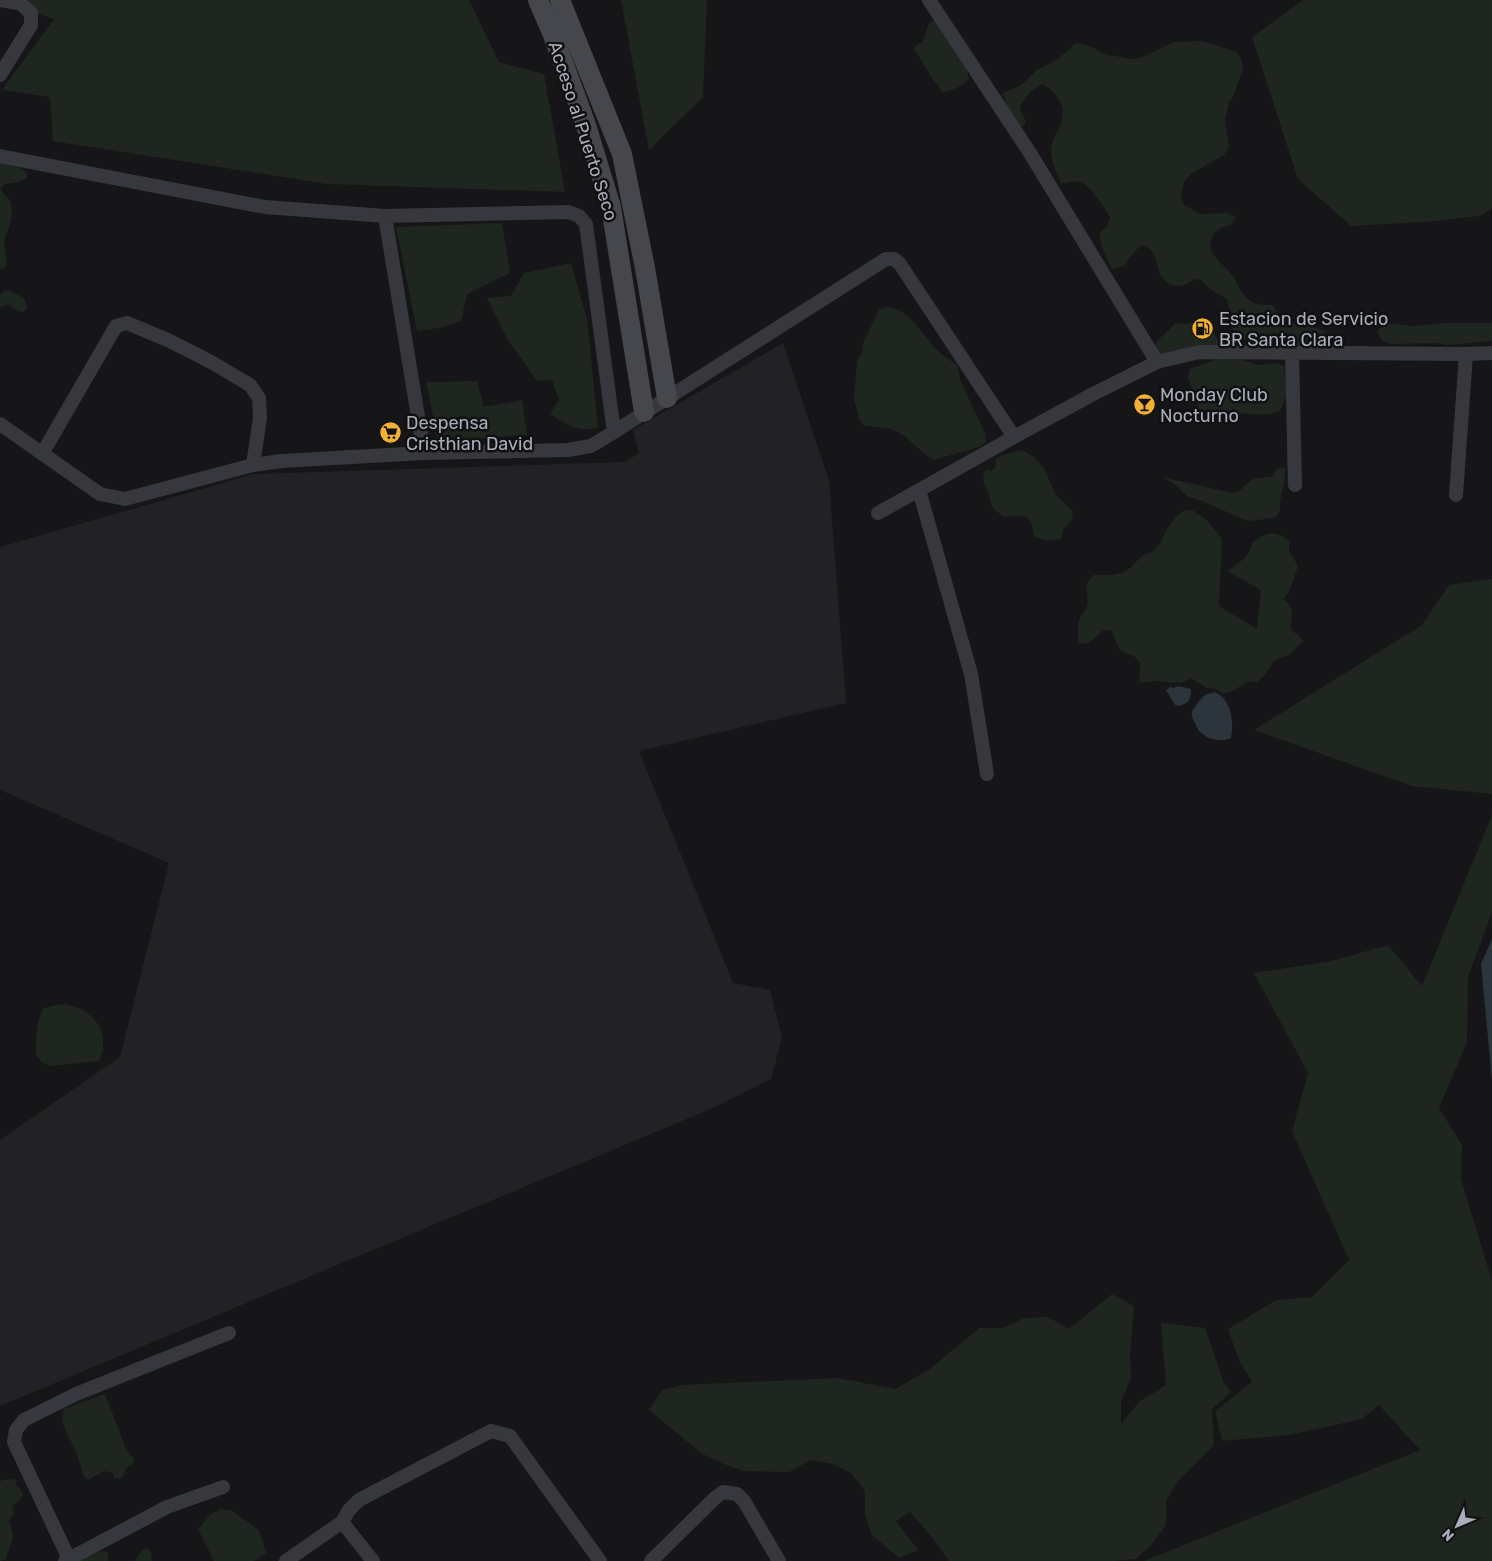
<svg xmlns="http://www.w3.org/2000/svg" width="1492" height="1561" viewBox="0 0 1492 1561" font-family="Rubik,sans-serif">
  <rect width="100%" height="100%" fill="#161618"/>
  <!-- built -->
  <path fill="#222225" d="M783,343l46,137 17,223 -207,48 94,232 37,7 12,48 -11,41 -58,29 -713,298v-266l120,-83 49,-194 -169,-73v-243l254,-73 371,-12 14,-9 -6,-23z"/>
  <!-- green -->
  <path fill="#1e261f" d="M0,0h469l30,62 45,12 21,118 -237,-8 -275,-43 -3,-44 -48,-7 52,-71 -54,-17z
    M621,0h86l-4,97 -54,53z
    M1303,0h189v208l-12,8 -55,6 -74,4 -53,-47 -46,-142z
    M936,20c9,13 32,44 33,59 -7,8 -16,11 -26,13l-10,-12 -19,-32 3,-4 5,-1c5,-8 3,-21 14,-23z
    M1202,41l35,11 4,7 2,9 -9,27 -5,7 -4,19 4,26 -5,8 -32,18 -7,7 -4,16 3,9 17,9 27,-1 8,4 -5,8c-9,2 -15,4 -19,12 -8,17 13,27 21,39 6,9 9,22 21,27 5,2 14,2 19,2l9,16 35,7 8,3 1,9 -8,5c-24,2 -62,6 -81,-11 -5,-4 -8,-11 -11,-17l3,-8 -2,-10 -16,-9 -10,-10 -5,-1 -13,7 -13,-1c-4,-4 -10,-8 -11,-13 -4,-13 -3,-22 -18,-27l-12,13 -4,8 -13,3c-6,-13 -13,-23 -12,-37l7,-6 3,-9c-5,-9 -20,-31 -29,-35 -6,-2 -14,2 -20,1 -4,-7 -11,-26 -10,-34 1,-11 9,-19 11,-30 4,-16 -7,-28 -20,-35l-11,7 -11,15c0,7 5,11 6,17l-3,3 -5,1 -9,-11 -6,-23 17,-7 17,-16 21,-11 17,-15 4,-1 13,4 12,7 27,5 9,-1 34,-16z
    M1,162l22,7 4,5v4l-8,4 -14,2 -4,4c1,7 9,9 10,16 2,6 0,17 -2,23 -1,4 -4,7 -4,11 -2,8 2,18 2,27l-4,4h-3v-106z
    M502,223l8,50 -43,21 -6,27 -22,7 -22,3 -21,-104z
    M571,263l16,56 11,108c-19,7 -32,-3 -48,-13l9,-14 -7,-20 -15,1 -29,-41 -21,-42 24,-2 13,-23z
    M9,290l15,8 3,10 -4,4 -5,-1 -10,-6 -6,1 -2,2v-13l4,-4z
    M887,306c25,6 33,25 49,43 6,6 14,11 21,16l4,17 24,51 1,9 -7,5 -45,13c-14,-8 -24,-22 -38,-29 -9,-4 -22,-4 -32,-5l-5,-8 -5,-19 3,-38 5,-8 1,-10 16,-33z
    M1204,319c2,2 17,25 18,27l-62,9 -7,-8 5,-7 18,-17 10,1z
    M1387,323l27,3 28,-3h50v18l-45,4 -9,-2 -47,1 -9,-3 -5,-10z
    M1217,359l25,1 16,5 18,-2 8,3 3,28 -7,17c-19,9 -36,-1 -56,2 -8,1 -16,5 -23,1l-13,-36 2,-9z
    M477,381l7,26 38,-7 5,35 -89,6 -12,-59z
    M1022,450l12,7 10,11 12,27 17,16 -1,9 -9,10 -2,9c-10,2 -19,2 -27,-3 -3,-27 -12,-19 -31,-20 -7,-5 -12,-8 -13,-16 -1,-3 -1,-5 -2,-8 -5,-9 -7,-15 -1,-23l4,2 4,-3 1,-9 4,-3z
    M1285,467l-1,17 -4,17v9l-5,8c-10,0 -17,3 -27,3l-51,-22 -9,-2 -14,-13 -11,-7 69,16 8,-3 14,-12 18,-1 5,-8z
    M1192,510l15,10 15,19 -3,67 38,23 4,-39 -34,-19 18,-13 5,-8 3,-8c13,-9 23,-13 36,-1v9l9,16 -9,26 -6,7c14,10 7,16 8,31l7,5 5,6 -13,13 -16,7 -10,15 -7,6 -9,-1 -15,10 -9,3 -8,-5 -9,-1 -16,-10c-15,10 -21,2 -36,3 -6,1 -10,2 -16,1l1,-19 -6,-7c-19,-4 -15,-11 -23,-26l-9,1 -13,12 -10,1c-2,-9 -2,-20 2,-28 1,-3 4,-5 5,-7 6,-14 -7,-21 8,-34h18l10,-2 8,-5 13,-13 9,-3 10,-11 3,-9 11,-15 7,-6z
    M1492,579v215l-80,-8 -158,-56 168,-105 27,-40z
    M1492,815v97l-24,65 -1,65 -28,66 23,37 -1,34 31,102v280h-348l276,-111 -41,-45 -17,14 -73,16 -67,6 -7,-30 37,-29 -13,-22 -11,-31 48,-29 36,-3 37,-37 -57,-129 16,-58 -54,-100 78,-12 56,-16 34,41z
    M62,1004c21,2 43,17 41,41 0,5 -2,11 -4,16l-47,5 -9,-3 -7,-7c0,-17 -1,-33 8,-48z
    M1112,1294l22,12 -4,49 1,23 -10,24v22l18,-22 27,-17 -5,-62 44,5 19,55 7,9 -19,17 2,36 -35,35 -13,21v24l-13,18 -17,16 -24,2h-163l-19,-26 -20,-23 -14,9 22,29 -19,8 -27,-23 -7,-20v-24l-13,-17 -19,-10 -22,-4 -22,12 -45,-1 -23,-8 -20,-10 -52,-43 13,-20 21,-5 155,-7 57,11 35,-20 49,-41h23l22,-10 24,-1 21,12z
    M105,1394l21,55 8,10 -1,5 -7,4 -3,9 -4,2 -5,-1 -1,-5 -9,-2 -16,9 -4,-3c-3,-9 -5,-18 -9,-27 -5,-13 -17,-27 -11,-41l5,-2z
    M8,1479l9,1 -1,5 6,6 1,5 -7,8 -4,1 2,8 -5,8c8,20 2,19 -3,38l-6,2v-80z
    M220,1509l11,1 28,20 7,23 -12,8h-40l-16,-32 12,-14z
    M147,1548l4,4 1,9h-17l7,-11z
    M106,1551l3,4 -1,6h-30l16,-9z"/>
  <!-- water -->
  <path fill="#2c353c" d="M1178,686l13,3v5l-3,8 -8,4 -5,-1 -9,-15 4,-3 4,1z
    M1215,692c17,8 19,30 16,46 -14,6 -32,-1 -36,-15 -2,-3 -4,-8 -3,-11 1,-4 9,-13 12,-16 3,-3 8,-2 11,-4z
    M1492,939v141l-11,-116z"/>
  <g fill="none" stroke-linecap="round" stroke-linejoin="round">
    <!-- street -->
    <path stroke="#37383d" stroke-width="14" d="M929,0l101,153 127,209
      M0,75l31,-50v-12l-10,-9 -20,-4
      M0,156l265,51 120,9 183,-4 11,4 7,8 28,208
      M385,216l39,237
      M1292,354l3,131
      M0,424l100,70 25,5 128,-34 28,-4 143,-8 144,-3 23,-4 23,-14 272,-173h8l6,5 114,173
      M42,454l74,-128 11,-3 43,18 41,21 39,23 9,13 1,20 -7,47
      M919,490l52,184 16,100
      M1456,495l10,-141
      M878,513l136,-76 81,-44 62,-31 42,-10 267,2 26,-1
      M342,1522l31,39
      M65,1561l102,-54 56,-20
      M70,1561l-56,-119 2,-12 8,-10 52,-26 153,-61
      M286,1561l56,-39 7,-12 10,-10 132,-69 19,5 90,125
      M651,1561l64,-63 8,-6 14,2 7,7 35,60"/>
    <!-- secondary -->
    <path stroke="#45474d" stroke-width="20" d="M538,0l15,35 32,87 26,85 33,205
      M560,0l62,154 23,114 22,130"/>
  </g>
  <!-- icons -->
  <defs>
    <symbol id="fuel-disc" viewBox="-11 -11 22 22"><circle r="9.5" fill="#f2b134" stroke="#111113"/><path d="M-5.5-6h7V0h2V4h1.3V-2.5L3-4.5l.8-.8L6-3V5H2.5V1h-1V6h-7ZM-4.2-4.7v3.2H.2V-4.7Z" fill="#111"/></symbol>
    <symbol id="bar-disc" viewBox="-11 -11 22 22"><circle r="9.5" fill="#f2b134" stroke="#111113"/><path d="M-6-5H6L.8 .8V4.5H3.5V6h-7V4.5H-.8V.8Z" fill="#111"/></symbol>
    <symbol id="supermarket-disc" viewBox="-11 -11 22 22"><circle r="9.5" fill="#f2b134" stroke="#111113"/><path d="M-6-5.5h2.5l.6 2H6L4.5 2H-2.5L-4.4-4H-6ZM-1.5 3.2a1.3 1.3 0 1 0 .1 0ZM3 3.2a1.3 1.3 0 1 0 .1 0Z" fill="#111"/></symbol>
  </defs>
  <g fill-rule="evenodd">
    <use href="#fuel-disc" x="1190" y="316" width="25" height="25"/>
    <use href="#bar-disc" x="1132" y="392" width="25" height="25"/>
    <use href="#supermarket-disc" x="378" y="420" width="25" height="25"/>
  </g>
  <g text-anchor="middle" stroke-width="5" stroke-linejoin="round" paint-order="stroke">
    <!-- street labels -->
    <g font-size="18" fill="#a8adb8" stroke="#111113">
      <text transform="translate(583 131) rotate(72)" y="6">Acceso al Puerto Seco</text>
    </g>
    <!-- poi labels -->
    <g font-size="18" fill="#a8adb8" stroke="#111113" text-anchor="start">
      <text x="1219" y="325">Estacion de Servicio<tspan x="1219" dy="21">BR Santa Clara</tspan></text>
      <text x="1160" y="401">Monday Club<tspan x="1160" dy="21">Nocturno</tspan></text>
      <text x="406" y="429">Despensa<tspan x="406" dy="21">Cristhian David</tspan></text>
    </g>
  </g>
  <!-- north arrow -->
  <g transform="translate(1457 1526) rotate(225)" stroke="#111113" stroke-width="4" paint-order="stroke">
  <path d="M0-4L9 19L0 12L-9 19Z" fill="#a8adb8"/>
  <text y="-8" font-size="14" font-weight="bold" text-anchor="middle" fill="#a8adb8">N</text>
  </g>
</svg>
